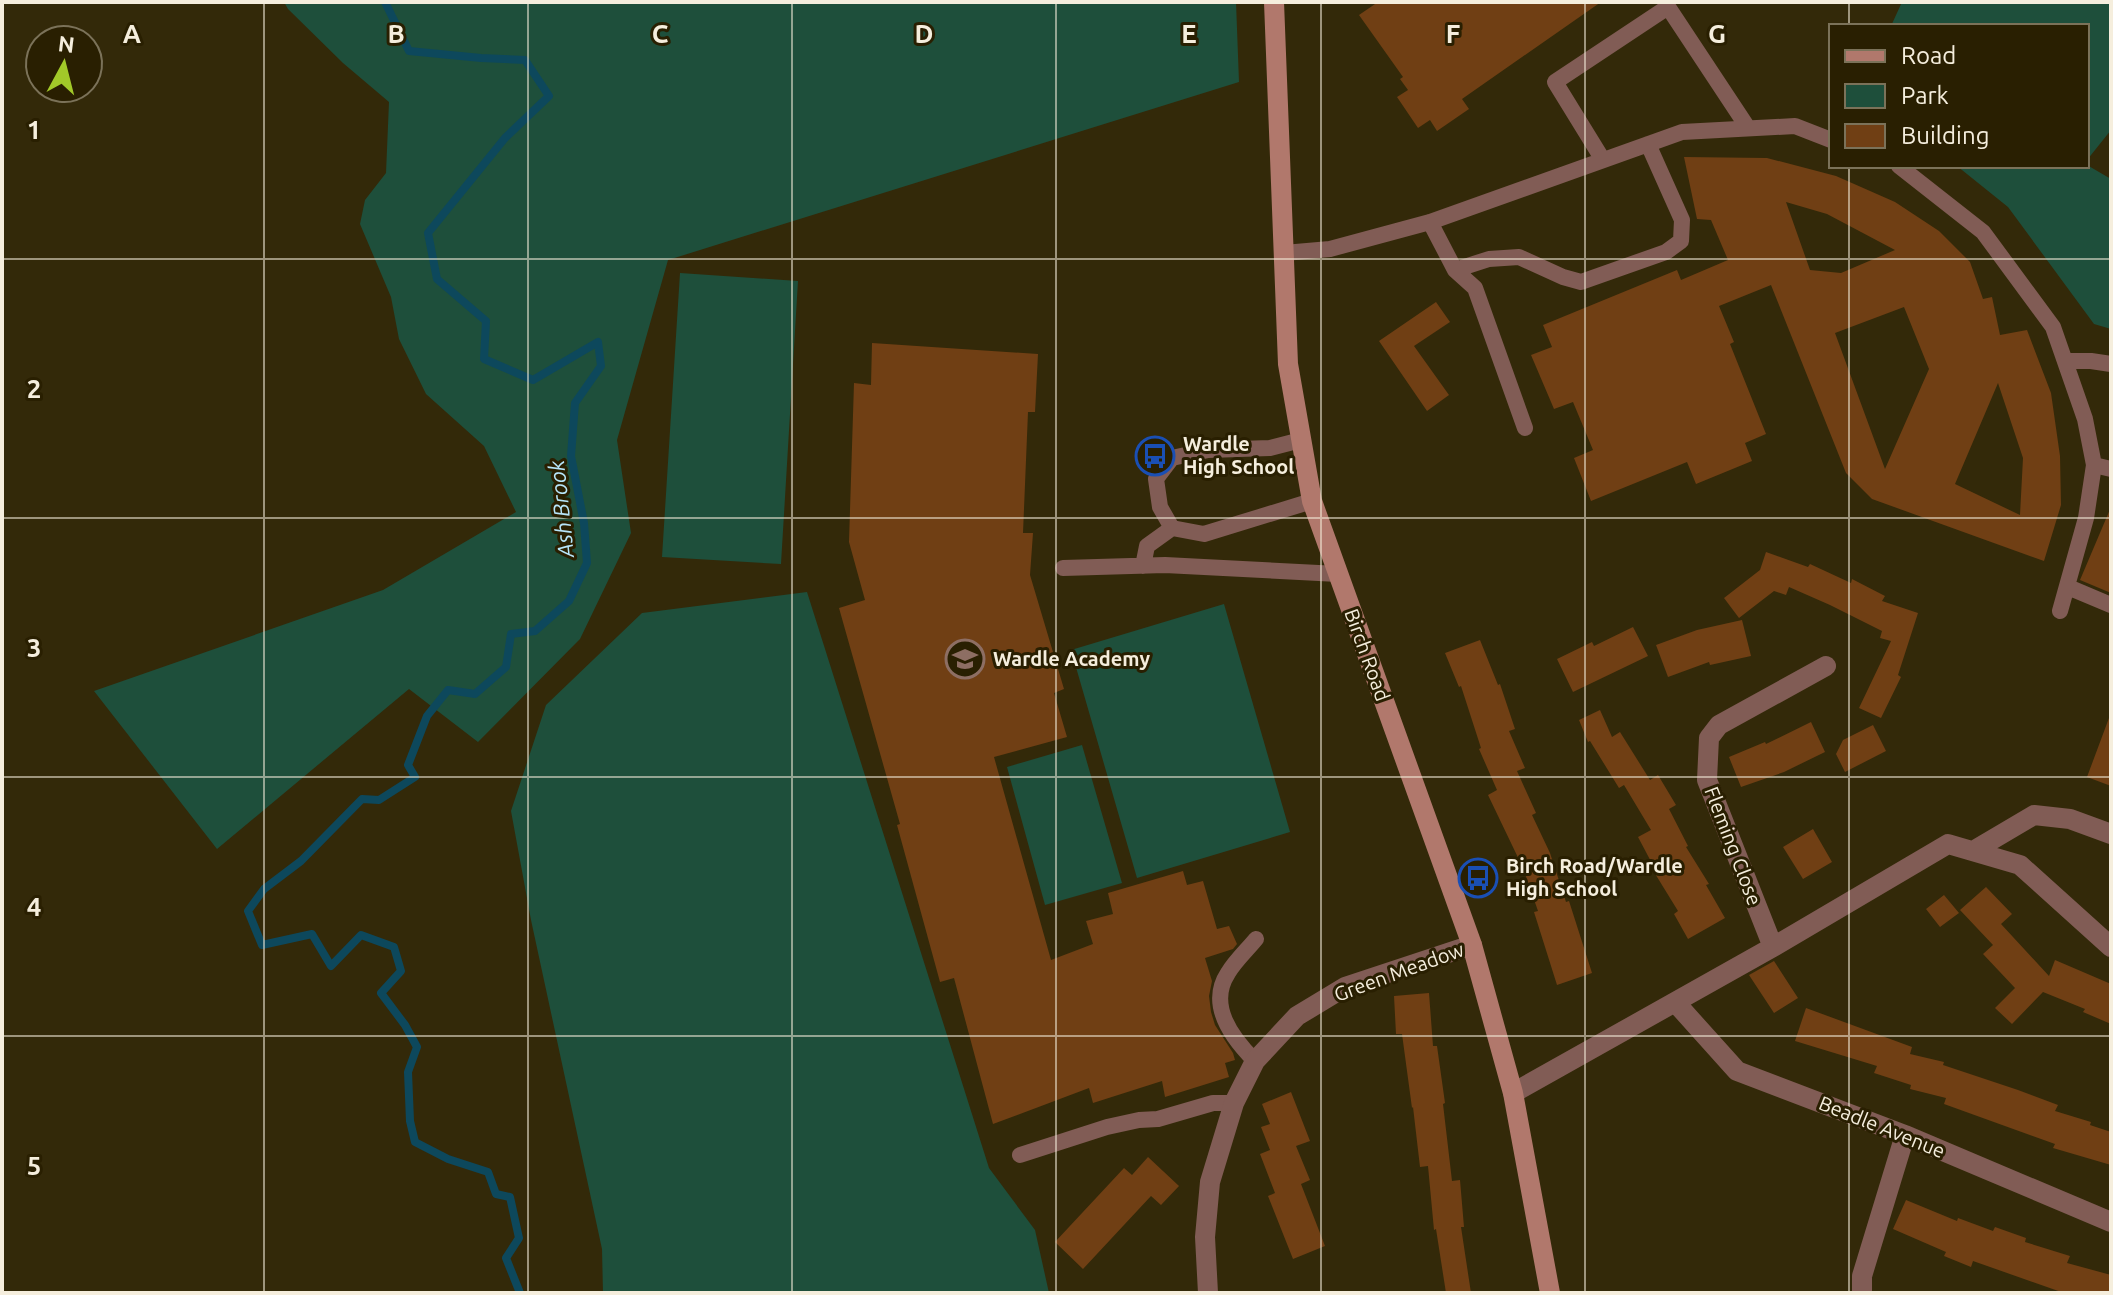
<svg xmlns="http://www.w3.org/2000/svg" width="2113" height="1295" viewBox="0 0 2113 1295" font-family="Ubuntu,sans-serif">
  <rect width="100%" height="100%" fill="#332909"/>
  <!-- green -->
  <path fill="#1e4f3b" d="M284,2h952l3,80 -571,178 -51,180 14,93 -51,106 -102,103 -69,-53 -192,160 -123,-158 289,-101 133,-78 -32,-66 -58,-52 -27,-55 -8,-42 -31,-73 5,-24 21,-27 3,-71 -46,-39 -55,-54z
    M1902,2h207l2,2v126l-24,30v-134h-196z
    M2087,165l24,14v150l-17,-5 -86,-117 -51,-41z
    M680,273l118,8 -17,283 -119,-7z
    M807,592l182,576 46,62 14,63h-446l-1,-44 -71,-329 -20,-109 35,-106 96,-92z
    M1224,604l66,228 -153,46 -66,-228z
    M1082,745l40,138 -77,22 -38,-138z"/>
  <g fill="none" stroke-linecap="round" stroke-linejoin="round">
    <!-- stream -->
    <path stroke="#0d485c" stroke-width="8" d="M385,2l24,49 72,7 44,2 24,36 -44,42 -77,95 9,46 49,42 -2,38 49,21 65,-38 3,24 -26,37 -4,53 13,67 3,40 -18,38 -34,30 -24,3 -5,33 -31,27 -27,-4 -21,26 -19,49 7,12 -36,23 -17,-1 -61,62 -37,28 -16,22 14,34 50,-11 19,32 30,-31 33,12 7,24 -20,22 24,32 12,22 -9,25 2,49 5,21 33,17 40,13 8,22 14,3 9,41 -13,20 14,35"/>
  </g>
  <!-- building -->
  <path fill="#703f14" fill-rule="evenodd" d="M1378,2h223l-139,97 7,10 -32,22 -7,-11 -12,8 -21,-31 11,-7 -8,-11 3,-2 -44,-62z
    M1684,157l83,1 69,18 59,26 44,29 31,31 13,37 9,-2 8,38 27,-5 24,63 9,63 1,49 -17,56 -172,-62 -26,-26 -75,-188 -52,21 15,36 -4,2 36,90 -21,9 7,18 -56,23 -9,-22 -96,39 -17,-43 19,-8 -20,-48 -19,7 -23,-54 21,-8 -9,-22 134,-55 4,10 47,-20 -17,-40 -14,-1zM1786,202l41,12 68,36 -54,23 -31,-3zM1904,307l25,62 -44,100 -50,-136zM1998,383l25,75 -3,57 -65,-31z
    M1436,302l14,20 -36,24 35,49 -22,16 -48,-70z
    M872,343l166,11 -3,58h-7l-5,121h10l-3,42 34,114 -10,4 13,44 -73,20 57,203 42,-16 -7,-23 27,-7 -5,-21 75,-22 4,14 16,-4 14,48 12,-3 8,18 -4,5 -28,9 7,23 -3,15 2,16 4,13 18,28 2,7 -10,3 4,14 -64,20 -3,-16 -69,22 -4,-15 -96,36 -39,-146 -14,4 -43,-157 3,-1 -61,-216 26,-8 -16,-58 5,-159 17,2z
    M2111,507v86l-31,-13z
    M1766,552l42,15 2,-3 41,19 1,-4 33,17 -3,5 36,12 -20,62 3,2 -20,41 -22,-10 32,-67 -11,-3 2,-7 -52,-26 -41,-18 -3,8 -12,-4 -35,27 -15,-20 36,-28z
    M1742,620l9,36 -41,9 -1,-3 -41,15 -12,-32 41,-15z
    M1633,627l15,29 -75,36 -16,-33 35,-17 2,4z
    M1480,640l18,45 2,-1 15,45 -6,2 16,37 -8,3 19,42 -4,2 18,38 16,49 3,-1 23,72 -35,12 -23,-73 4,-1 -15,-43 -35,-73 9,-5 -18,-41 2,-1 -20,-62 -2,1 -14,-34z
    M1600,710l12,27 8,-5 30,48 8,-5 18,30 -7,4 19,37 -2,1 23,37 -3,1 19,33 -37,21 -14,-25 4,-3 -24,-39 2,-1 -18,-34 13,-7 -27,-45 -5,3 -29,-47 -2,1 -9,-22z
    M2109,718h2v68l-24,-9z
    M1811,722l14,30 -41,20 -43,15 -12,-30 36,-15 1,2z
    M1873,725l13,26 -41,21 -9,-18 7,-14z
    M1813,829l19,33 -29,17 -20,-32z
    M1986,887l26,27 -11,10 48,52 6,-16 56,24v40l-28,-12 2,-3 -42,-17 -31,32 -17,-16 20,-20 -32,-34 10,-9 -33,-35z
    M1944,895l15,18 -19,14 -14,-18z
    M1774,961l24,37 -24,15 -25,-38z
    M1429,993l4,53h4l8,57 -2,1 9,77 8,-1 4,47h-3l10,66h-25l-10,-64 -2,1 -6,-64 -8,1 -7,-60 -1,1 -10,-74h-6l-2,-38z
    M1806,1008l106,39 -2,7 34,8 -1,3 75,25 40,15 -3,6 36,11 -1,3 21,7v33l-58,-17 2,-4 -111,-40 2,-6 -36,-9 1,-4 -37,-12 3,-7 -82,-25z
    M1291,1092l19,49 -14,5 14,34 -9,4 24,62 -32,13 -25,-63 7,-3 -15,-39 10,-4 -9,-23 9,-3 -8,-20z
    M1148,1157l31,29 -18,19 -10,-9 -68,73 -28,-27 69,-74 8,7z
    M1906,1200l51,21 1,-3 35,13 2,-4 31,11 -1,4 45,14 -3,7 44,12v18h-47l-91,-32 -2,6 -27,-11 2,-4 -53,-23z"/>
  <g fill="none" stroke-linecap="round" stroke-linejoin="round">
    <!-- lane -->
    <path stroke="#815c55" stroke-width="16" d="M1603,160l-48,-78 113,-75 80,121
      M1899,166l84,66 70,95 32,92 9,46 -8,53 -26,93
      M1430,222l25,48 20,18 50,140
      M1284,253l46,-4 100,-27 252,-90 113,-6 36,14
      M1455,270l34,-11 30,-2 44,20 18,5 85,-30 15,-11 1,-21 -34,-76
      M2065,361h26l20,3
      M1301,440l-31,8 -62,2 -36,8 -16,21 4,28 12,21 32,6 108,-33
      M2094,465l17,4
      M1143,566l4,-20 25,-18
      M1063,568l102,-3 173,9
      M2068,587l43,18
      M1255,1061c-23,-23 -48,-56 -27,-88 7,-12 19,-23 28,-34
      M1020,1155l87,-28 32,-7 19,-1 55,-16h21"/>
    <!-- street -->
    <path stroke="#815c55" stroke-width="20" d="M1973,851l61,-36 36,4 41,15
      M1773,947l-66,-167 2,-42 10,-13 107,-59
      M1675,1002l62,69 168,64 206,87
      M1513,1093l260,-146 175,-103 72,21 91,82
      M1208,1293l-3,-56 5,-55 24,-79 21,-42 42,-45 48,-29 127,-42
      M1862,1293v-17l43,-141"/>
    <!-- secondary -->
    <path stroke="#b1786c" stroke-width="20" d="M1274,2l14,362 24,137 160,444 41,148 37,200"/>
  </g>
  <!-- grid -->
  <path fill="none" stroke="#f5eedd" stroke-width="2" stroke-opacity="0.55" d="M264,2v1291M528,2v1291M792,2v1291M1056,2v1291M1321,2v1291M1585,2v1291M1849,2v24M1849,166v1127M2,259h2109M2,518h2109M2,777h2109M2,1036h2109"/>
  <!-- icons -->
  <defs>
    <symbol id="bus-ring" viewBox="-11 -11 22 22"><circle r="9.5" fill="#291f01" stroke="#1a4fb4" stroke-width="1.5"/><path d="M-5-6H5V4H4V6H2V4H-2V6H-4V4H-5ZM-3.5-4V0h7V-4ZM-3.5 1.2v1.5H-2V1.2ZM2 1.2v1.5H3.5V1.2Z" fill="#1a4fb4"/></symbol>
    <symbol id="school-ring" viewBox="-11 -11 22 22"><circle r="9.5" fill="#291f01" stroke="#8d6e63" stroke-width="1.5"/><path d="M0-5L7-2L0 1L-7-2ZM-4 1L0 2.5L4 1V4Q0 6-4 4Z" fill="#8d6e63"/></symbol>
  </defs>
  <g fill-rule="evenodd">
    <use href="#bus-ring" x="1133" y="434" width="44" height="44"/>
    <use href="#school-ring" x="943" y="637" width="44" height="44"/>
    <use href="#bus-ring" x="1456" y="856" width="44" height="44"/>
  </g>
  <g text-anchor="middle" stroke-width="6" stroke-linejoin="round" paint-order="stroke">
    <!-- poi labels -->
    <g font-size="20" font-weight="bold" fill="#f5eedd" stroke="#291f01" text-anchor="start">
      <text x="1183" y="451">Wardle<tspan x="1183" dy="23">High School</tspan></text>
      <text x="993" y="666">Wardle Academy</text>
      <text x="1506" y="873">Birch Road/Wardle<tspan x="1506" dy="23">High School</tspan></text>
    </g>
    <!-- street labels -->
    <g font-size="20" fill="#f5eedd" stroke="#291f01">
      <text transform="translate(1367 655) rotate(70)" y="7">Birch Road</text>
      <text transform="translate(1733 846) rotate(69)" y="7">Fleming Close</text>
      <text transform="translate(1399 972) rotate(-20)" y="7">Green Meadow</text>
      <text transform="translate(1882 1127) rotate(22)" y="7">Beadle Avenue</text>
    </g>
    <!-- water labels -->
    <g font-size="22" font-style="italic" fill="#b7e6fa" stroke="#291f01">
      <text transform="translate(561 509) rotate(-96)" y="8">Ash Brook</text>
    </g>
  </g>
  <g font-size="26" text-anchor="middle" font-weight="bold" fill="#f5eedd" stroke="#291f01" stroke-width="6" stroke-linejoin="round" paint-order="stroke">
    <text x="132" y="43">A</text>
    <text x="396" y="43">B</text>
    <text x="660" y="43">C</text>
    <text x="924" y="43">D</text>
    <text x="1189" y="43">E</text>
    <text x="1453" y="43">F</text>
    <text x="1717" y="43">G</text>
    <text x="34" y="139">1</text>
    <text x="34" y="398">2</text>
    <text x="34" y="657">3</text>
    <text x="34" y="916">4</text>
    <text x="34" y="1175">5</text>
  </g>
  <!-- border -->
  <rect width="2113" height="1295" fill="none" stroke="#f5eedd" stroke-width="8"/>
  <!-- legend -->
  <rect x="1829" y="24" width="260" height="144" fill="#291f01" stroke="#7b7259" stroke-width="2"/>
  <rect x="1845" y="50" width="40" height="12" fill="#b1786c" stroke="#7b7259" stroke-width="2"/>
  <text x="1901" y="64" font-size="24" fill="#f5eedd">Road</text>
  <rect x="1845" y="84" width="40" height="24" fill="#1e4f3b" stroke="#7b7259" stroke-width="2"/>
  <text x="1901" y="104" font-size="24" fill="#f5eedd">Park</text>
  <rect x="1845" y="124" width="40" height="24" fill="#703f14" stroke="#7b7259" stroke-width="2"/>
  <text x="1901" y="144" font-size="24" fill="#f5eedd">Building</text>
  <!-- north arrow -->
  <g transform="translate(64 64) rotate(7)"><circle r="38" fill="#291f01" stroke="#7b7259" stroke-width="2"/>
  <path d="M0-6L14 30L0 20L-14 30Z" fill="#a2c929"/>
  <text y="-12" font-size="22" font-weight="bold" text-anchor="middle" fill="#f5eedd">N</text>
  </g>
</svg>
